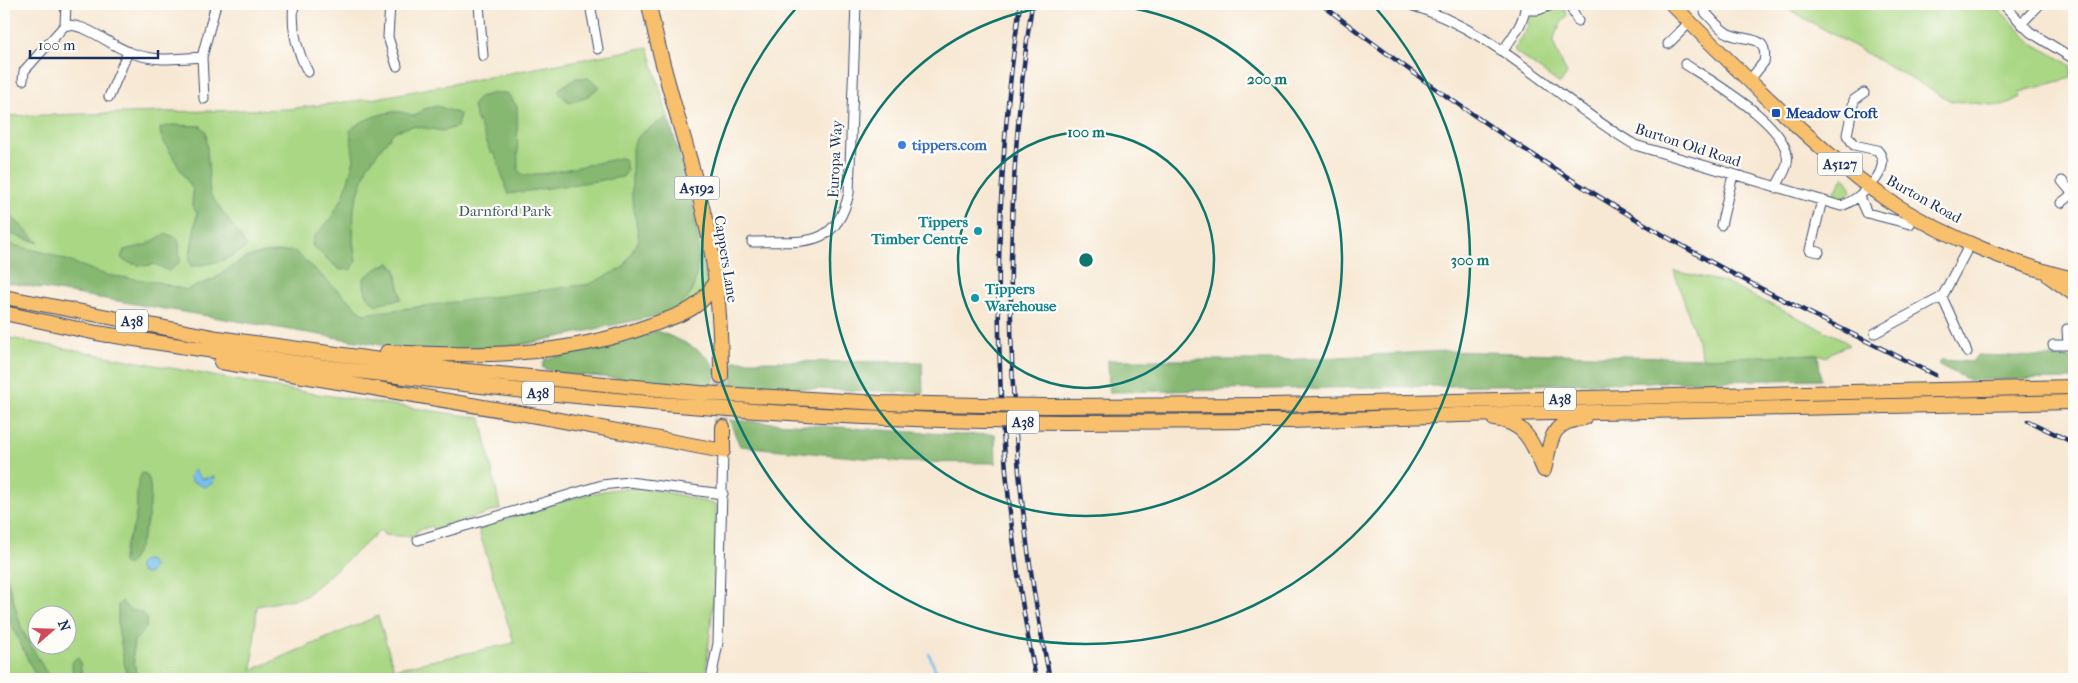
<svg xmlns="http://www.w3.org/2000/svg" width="2078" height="683" viewBox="0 0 2078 683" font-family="'IM FELL French Canon',serif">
  <rect width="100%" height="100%" fill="#fdfcf7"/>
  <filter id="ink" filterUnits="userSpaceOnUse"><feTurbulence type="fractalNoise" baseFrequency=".02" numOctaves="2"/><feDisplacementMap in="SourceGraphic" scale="10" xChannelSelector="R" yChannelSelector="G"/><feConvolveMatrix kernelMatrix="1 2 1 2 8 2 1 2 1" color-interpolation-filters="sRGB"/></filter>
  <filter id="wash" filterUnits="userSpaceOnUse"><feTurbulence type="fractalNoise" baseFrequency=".0096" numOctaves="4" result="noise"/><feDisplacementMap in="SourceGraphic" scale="20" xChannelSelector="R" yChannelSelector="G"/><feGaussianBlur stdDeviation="1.12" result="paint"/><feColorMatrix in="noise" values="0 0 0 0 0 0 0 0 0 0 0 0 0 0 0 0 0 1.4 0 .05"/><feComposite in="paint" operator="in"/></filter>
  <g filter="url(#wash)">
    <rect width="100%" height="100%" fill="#f7e8d3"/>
    <!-- green -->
    <path fill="#aad784" stroke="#628371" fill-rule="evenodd" d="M1779,4h215l38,39 39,22v13l-51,14v5l-17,9 -52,-5z
      M1562,5l5,10c-21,29 -13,28 0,59l-7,10 -47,-34 14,-22 4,-12z
      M648,47l47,164 11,72 -3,11 -13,10 -99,26 -70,15 -517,-63v-166l284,-7 89,-11z
      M1844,176l6,9 1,6 -9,9 -11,-1z
      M1674,271l50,11 118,57 7,6 -17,7 -6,5 -8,-3 -115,4z
      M4,337l280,52 197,29 19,91 -66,21 -2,-4 -16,5 1,4 -4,2 -29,-2 -3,-5 -77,67 -47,9 -5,64 126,-54 16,53 120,-26 -36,-115c44,-13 108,-39 153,-40 29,0 58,10 86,17l-4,100 -8,74h-701zM38,616h30v30h-30z"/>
    <!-- forest -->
    <path fill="#87b872" stroke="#517468" d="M577,78h11l12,9 -15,11 -15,5 -11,-10 1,-5z
      M495,93h12l10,13 1,65 6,4 25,-2 72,-15 4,2 2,11 -4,6 -115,17 -13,-40 -5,-2c-4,-17 -14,-29 -17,-47l6,-8z
      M437,106l23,8 -3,13 -15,4 -29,-5 -18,5 -13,16 -15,20 -13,40 -1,34 3,20 -4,8 -12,1 -28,-24 2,-10 16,-16 14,-25 10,-35 -4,-29c7,-10 38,-21 50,-19 5,0 10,3 15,4l9,-7z
      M668,117c12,42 52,155 13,189 -5,5 -14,7 -21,9l-139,30 -99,7 -418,-70v-39l43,10 59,22 51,7 29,8 28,-11 31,-21 18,-5 31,-2 70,63 226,-30 34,-17 15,-28 -7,-40v-52l5,-9 9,-8z
      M172,125l29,1 5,6 4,62 37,52c-13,13 -37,19 -56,20l-2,-5 8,-48 -5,-7 1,-16 -32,-53 -1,-9z
      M4,209l35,34 -35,-11z
      M165,234l11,3 3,5 1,20 -11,9 -15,-7c-11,4 -19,0 -30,-3l-3,-4 3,-7 22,-5z
      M390,263l6,7 5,29c-9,3 -16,1 -24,6 -10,-6 -14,-15 -13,-27l17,-12z
      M657,331c16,6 55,21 58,39 1,5 -1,11 -2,16l-159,-13 -12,-6 3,-8 80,-17z
      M1445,351l258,7 115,-4 3,25 -712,13 -1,-32h177z
      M1977,355l97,3v21l-105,1 -30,-15 2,-5 31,2z
      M734,361l188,1 1,31 -191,-7z
      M729,420l231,15 35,-1 1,29 -91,-1 -165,-16z
      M142,473l4,1c13,14 -4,83 -20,92l-3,-4c0,-20 9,-26 12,-42 4,-16 -1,-32 7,-47z
      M4,568l18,62 28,49h-13l-33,-70z
      M122,601l6,8 14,4 5,6 -1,9 -12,13 -1,13 4,25h-10l-9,-52v-22z
      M77,657l3,4 2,18h-9l-1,-17z"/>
    <!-- water -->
    <path fill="#77c0f0" stroke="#4978a7" d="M194,470l8,9 12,-2 -1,6 -8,4 -13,-6 -3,-5z
      M139 567a7 7 0 1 1 14 0a7 7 0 1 1-14 0Z"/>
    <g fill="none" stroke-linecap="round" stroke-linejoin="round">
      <!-- stream -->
      <path stroke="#77c0f0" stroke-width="2.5" d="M929,654l10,25"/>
    </g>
  </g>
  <g filter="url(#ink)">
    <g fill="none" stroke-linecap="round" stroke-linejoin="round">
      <!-- highway-tunnel -->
      <path stroke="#cbc3bc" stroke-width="14" stroke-dasharray="14 7" stroke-linecap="butt" d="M721,376l2,51"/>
      <defs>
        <path id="minor" d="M294,4c-3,23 3,47 14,68
          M390,4l-2,33 9,29
          M392,4h12
          M479,4l4,52
          M590,4l8,45
          M1407,4c88,25 150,96 228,141l206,61c18,-6 55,-37 36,-56l-23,-5 -7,-10 7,-35 10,-7
          M1569,4l9,17
          M2003,4l27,28 44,27
          M1525,10h13l16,-6
          M1705,12c7,7 15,18 24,22 17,8 40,-1 35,28l-15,19
          M2021,24l19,-20
          M65,25l1,-21
          M1668,44l22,-22
          M1503,51c9,-14 23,-30 22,-47
          M1685,64c26,17 109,64 102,99 -1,9 -8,16 -11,25
          M23,80l1,-9 41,-46c23,-1 42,19 64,27 25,10 47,7 73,5
          M109,97l19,-45
          M204,99l-2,-42 14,-53
          M2062,181l11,13
          M1860,197l7,16 43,11
          M2061,203l13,-10
          M1721,225l12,-50
          M752,242c47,-2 84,10 97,-49l7,-189
          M1819,252l-9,-2 12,-50
          M1942,297l25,55
          M2067,329l1,16
          M1875,333l67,-36 29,-55
          M2053,345h21
          M418,540l184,-55 27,-3 94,12
          M711,679l7,-36 5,-192"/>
        <path id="highway" d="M649,4c15,81 46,158 61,239 8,43 11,89 11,133
          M1672,4c40,41 80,80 122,119 32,29 65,59 103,83 49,31 121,60 177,73
          M2049,276l25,18
          M4,297l214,41 229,31 253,24 181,10 100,2
          M4,313l102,22
          M97,333c293,47 589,82 886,88
          M387,352c91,5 176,5 264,-27 28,-10 49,-14 64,-43
          M221,362l327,56 175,33v-24
          M1045,406l228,-1 801,-18
          M1494,419c32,3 39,25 50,51
          M1064,422l227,-1 168,-6 615,-13
          M1544,470c8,-30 4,-47 40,-52"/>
      </defs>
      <!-- minor casing -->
      <use href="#minor" stroke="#3c4b70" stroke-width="11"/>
      <!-- highway casing -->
      <use href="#highway" stroke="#3c4b70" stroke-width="16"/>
      <!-- minor -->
      <use href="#minor" stroke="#fff" stroke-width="9"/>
      <!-- highway -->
      <use href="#highway" stroke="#f8bf6c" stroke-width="14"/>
      <defs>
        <path id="rail" d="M1020,4c-32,222 -29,454 16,675
          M1032,4c-33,223 -28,454 18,675
          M1321,4c129,99 262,189 405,266 68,37 140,70 209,105
          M2028,421l46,22"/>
      </defs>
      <!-- rail casing -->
      <use href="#rail" stroke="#1b2f5e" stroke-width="4.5"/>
      <!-- rail -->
      <use href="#rail" stroke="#fdfcf7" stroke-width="2.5" stroke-dasharray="8" stroke-linecap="butt"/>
      <defs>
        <path id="highway-bridge" d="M981,405l64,1
          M983,421l81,1"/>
      </defs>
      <!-- highway-bridge casing -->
      <use href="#highway-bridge" stroke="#3c4b70" stroke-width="16" stroke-linecap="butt"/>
      <!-- highway-bridge -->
      <use href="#highway-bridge" stroke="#f8bf6c" stroke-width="14"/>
    </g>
  </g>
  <!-- distance rings -->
  <g fill="none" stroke="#0f766e" stroke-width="2.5">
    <circle cx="1086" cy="260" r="128"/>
    <circle cx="1086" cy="260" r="256"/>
    <path d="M1374 6A384 384 0 1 1 798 6"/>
  </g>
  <!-- markers -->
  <rect fill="#1a4fb4" stroke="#fdfcf7" stroke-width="2" x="1771" y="108" width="10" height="10" rx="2.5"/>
  <circle fill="#3f7fe0" stroke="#fdfcf7" stroke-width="2" cx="902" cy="145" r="5"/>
  <g fill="#0f9aa8" stroke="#fdfcf7" stroke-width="2">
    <circle cx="978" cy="231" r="5"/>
    <circle cx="975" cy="298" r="5"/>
  </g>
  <g text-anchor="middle" stroke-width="4.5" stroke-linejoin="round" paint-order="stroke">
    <!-- shield labels -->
    <g fill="#fdfcf7" stroke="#5f6c8c" stroke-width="1">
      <rect x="1817.5" y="152.5" width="45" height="23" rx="4"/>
      <rect x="674.5" y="176.5" width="45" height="23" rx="4"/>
      <rect x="116" y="309.5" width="32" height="23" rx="4"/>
      <rect x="522" y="381.5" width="32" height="23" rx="4"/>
      <rect x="1544" y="387.5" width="32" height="23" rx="4"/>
      <rect x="1007" y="410.5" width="32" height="23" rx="4"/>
    </g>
    <g font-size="14" font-weight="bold" fill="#1b2f5e">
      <text x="1840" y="169">A5127</text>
      <text x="697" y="193">A5192</text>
      <text x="132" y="326">A38</text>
      <text x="538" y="398">A38</text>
      <text x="1560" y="404">A38</text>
      <text x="1023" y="427">A38</text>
    </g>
    <!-- transit labels -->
    <g font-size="15" font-weight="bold" fill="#164399" stroke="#fdfcf7" text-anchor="start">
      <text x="1786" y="118">Meadow Croft</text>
    </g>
    <!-- shop labels -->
    <g font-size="15" font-weight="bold" fill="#366cbe" stroke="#fdfcf7" text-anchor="start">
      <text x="912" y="150">tippers.com</text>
    </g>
    <!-- street labels -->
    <g font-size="15" fill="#1b2f5e" stroke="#fdfcf7">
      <text transform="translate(1688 145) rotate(18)" y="5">Burton Old Road</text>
      <text transform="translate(835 159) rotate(-87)" y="5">Europa Way</text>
      <text transform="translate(1924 199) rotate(29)" y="5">Burton Road</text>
      <text transform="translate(726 259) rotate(81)" y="5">Cappers Lane</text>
    </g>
    <!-- park labels -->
    <g font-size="15" fill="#3f5968" stroke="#fdfcf7">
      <text x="505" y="216">Darnford Park</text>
    </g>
    <!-- culture labels -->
    <g font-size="15" font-weight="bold" fill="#0d838f" stroke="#fdfcf7" text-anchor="end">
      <text x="968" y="227">Tippers<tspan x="968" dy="17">Timber Centre</tspan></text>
      <text x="985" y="294" text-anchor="start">Tippers<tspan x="985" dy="17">Warehouse</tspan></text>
    </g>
  </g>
  <circle cx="1086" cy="260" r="8" fill="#0f766e" stroke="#fdfcf7" stroke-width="2.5"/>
  <g font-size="15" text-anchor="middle" font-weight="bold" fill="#0f766e" stroke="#fdfcf7" stroke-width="4.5" stroke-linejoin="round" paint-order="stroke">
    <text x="1267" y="84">200 m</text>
    <text x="1086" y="137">100 m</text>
    <text x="1470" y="265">300 m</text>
  </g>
  <!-- margin -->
  <rect width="2078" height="683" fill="none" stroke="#fdfcf7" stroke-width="20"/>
  <!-- north arrow -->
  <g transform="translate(52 630) rotate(70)"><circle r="24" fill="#fdfcf7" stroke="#a3aaba"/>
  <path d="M0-4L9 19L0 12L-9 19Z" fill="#d1495b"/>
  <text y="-8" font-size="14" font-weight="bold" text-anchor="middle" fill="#1b2f5e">N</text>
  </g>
  <!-- scale -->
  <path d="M30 50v8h128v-8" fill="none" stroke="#1b2f5e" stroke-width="2.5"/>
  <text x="38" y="50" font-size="15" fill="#1b2f5e" stroke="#fdfcf7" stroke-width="4" paint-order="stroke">100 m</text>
</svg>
